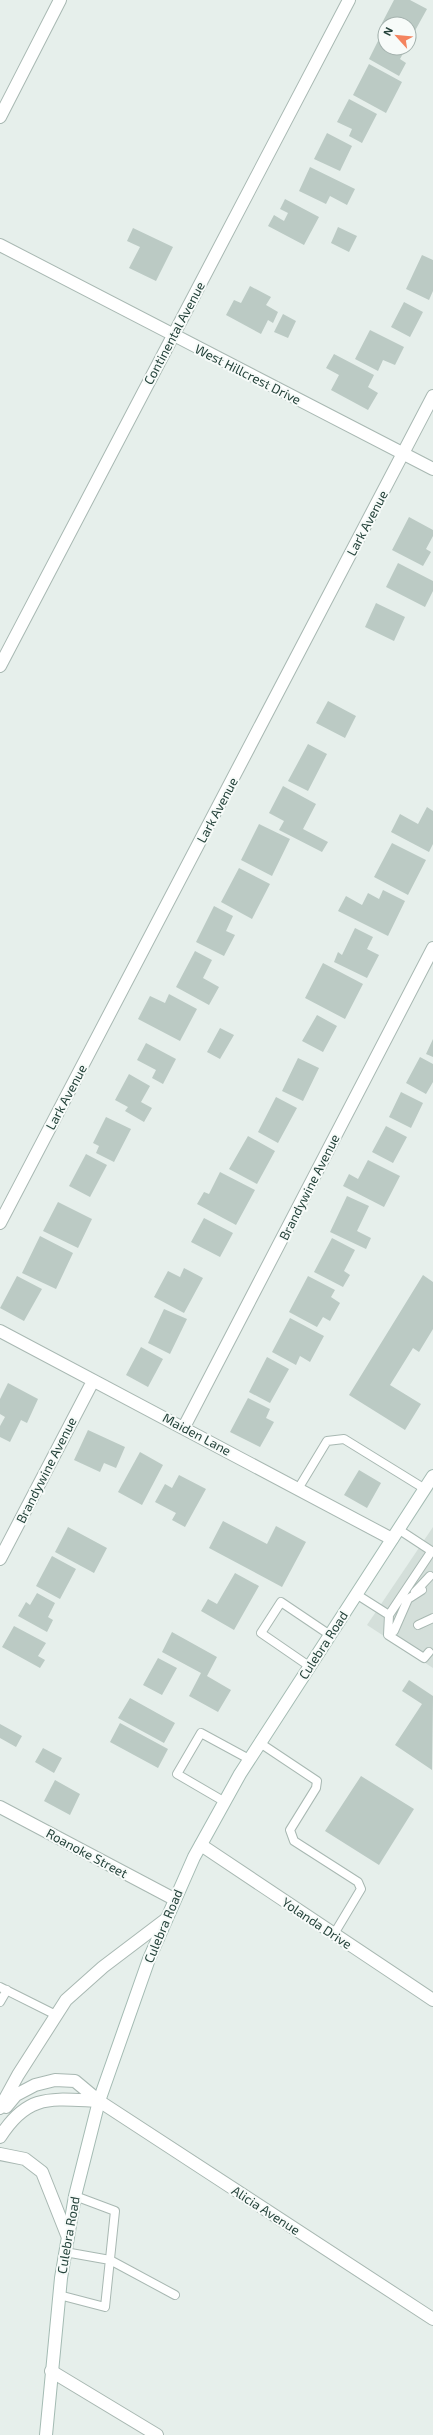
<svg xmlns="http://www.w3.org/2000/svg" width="433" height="2435" viewBox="0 0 433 2435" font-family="'Exo 2',sans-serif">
  <rect width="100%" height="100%" fill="#e6efeb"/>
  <!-- built -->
  <path fill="#d4dfda" d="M433,1527v141l-66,-43z"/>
  <!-- building -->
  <path fill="#bbcac4" d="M394,0h16l17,9 -16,29 -2,-1v-13l-27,-1z
    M383,31l2,17h21l-6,11 6,4 -7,13 -30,-17z
    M369,64l33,18 -16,31 -33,-18z
    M349,99l28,15 -15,29 -13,-7 3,-7 -15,-7z
    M327,133l25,13 -12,25 -26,-12z
    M310,167l45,22 -8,16 -17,-9 -4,8 -27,-13z
    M285,199l34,18 -15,28 -36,-19 6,-11 10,6 4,-8 -8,-4z
    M338,227l19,9 -8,16 -18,-9z
    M133,228l40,19 -17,34 -27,-13 11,-21 -13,-6z
    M422,255l11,5v31l-4,9 -23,-11z
    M250,286l21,11 -5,8 12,7 -5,11 -5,-3 -7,14 -35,-19 8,-15 7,3z
    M404,302l19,10 -13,25 -19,-10z
    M283,314l13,7 -8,17 -14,-6z
    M370,330l34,17 -9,18 -12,-5 -5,11 -23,-12z
    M334,354l40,21 -6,12 10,6 -10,17 -37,-20 8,-15 -13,-7z
    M409,517l24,13v6l-7,13 5,3 -8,14 -31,-16z
    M398,563l35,18v10l-8,16 -39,-20z
    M376,603l29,14 -11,24 -29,-14z
    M328,701l28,15 -11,22 -29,-15z
    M308,744l19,10 -19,37 -20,-10z
    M283,786l33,18 -13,25 25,13 -6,10 -43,-22 5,-9 -15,-8z
    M427,807l6,4v33l-4,8 -38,-20 9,-18 18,10z
    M259,824l31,15 -18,37 -31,-16z
    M392,843l34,17 -18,35 -34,-18z
    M239,868l31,16 -18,35 -31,-17z
    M383,890l22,11 -17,35 -50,-25 8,-15 16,9 6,-12 11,6z
    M214,906l19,10 -7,15 9,4 -11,21 -28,-14z
    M355,928l18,9 -6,12 12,6 -12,23 -33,-16 4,-10 4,3z
    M195,951l17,9 -9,18 16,9 -10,18 -33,-18z
    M323,963l40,21 -18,35 -40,-21z
    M169,994l28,15 -17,32 -42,-22 12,-23 15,7z
    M317,1015l20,11 -14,26 -21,-11z
    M220,1028l14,7 -14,24 -13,-7z
    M433,1039v18l-7,-3z
    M146,1043l30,16 -13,25 -11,-6 4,-8 -19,-10z
    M420,1057l13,7v18l-7,12 -20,-11z
    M298,1058l21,10 -16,33 -21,-10z
    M129,1074l21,12 -9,16 11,6 -8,14 -19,-11 3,-4 -13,-7z
    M401,1092l22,11 -12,25 -22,-11z
    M276,1097l21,11 -19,35 -20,-11z
    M106,1117l25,12 -17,33 -18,-9 3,-7 -6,-3z
    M386,1126l21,11 -14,26 -21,-11z
    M248,1136l27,15 -18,33 -28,-15z
    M86,1154l21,11 -17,32 -21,-11z
    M368,1160l32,16 -16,31 -41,-21 6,-12 9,5z
    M220,1172l35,18 -19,35 -39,-21 7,-12 5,2z
    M347,1196l22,10 -12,25 14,7 -5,11 -36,-17z
    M58,1202l34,17 -14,29 -35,-17z
    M204,1218l29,15 -13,24 -29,-15z
    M40,1236l33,17 -17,36 -34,-16z
    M332,1238l23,12 -11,21 6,4 -7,12 -29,-15z
    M184,1268l19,10 -19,35 -30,-16 14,-26 12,6z
    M423,1275l10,7v47l-14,23 -6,-4 -23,37 31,19 -16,26 -56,-35z
    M17,1276l25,13 -18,32 -24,-13z
    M308,1276l27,14 -4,7 9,6 -10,18 -7,-4 -6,10 -28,-15z
    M164,1309l23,10 -17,35 -22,-11z
    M290,1318l34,18 -14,26 -10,-6 -4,9 -24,-13z
    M141,1347l22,12 -15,28 -22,-12z
    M267,1357l22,12 -19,34 -21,-11z
    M8,1383l30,16 -11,24 -6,-3 -11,22 -10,-5v-11l5,-9 -5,-3v-15z
    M248,1398l22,11 -4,9 8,4 -14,25 -30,-15z
    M88,1430l37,17 -9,21 -12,-5 -4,9 -26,-12z
    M140,1452l23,13 -21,40 -24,-13z
    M359,1470l22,13 -14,25 -23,-13z
    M179,1475l27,14 -21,38 -13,-7 4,-7 -21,-11 10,-18 7,4z
    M223,1521l44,23 9,-18 30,16 -24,45 -73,-39z
    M68,1527l39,21 -13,25 -39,-21z
    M52,1556l24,13 -16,30 -24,-13z
    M235,1573l24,13 -25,44 -33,-19 7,-12 9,5z
    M37,1593l18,10 -7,14 5,3 -6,12 -29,-16 8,-14 4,3z
    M14,1626l32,17 -8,13 7,4 -5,8 -38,-21z
    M172,1632l45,25 -10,19 24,14 -13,22 -29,-16 12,-23 -39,-21z
    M158,1658l19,10 -15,27 -19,-10z
    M409,1680l24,16 -1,74 -37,-25 27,-41 -20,-13z
    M130,1698l45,25 -11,20 -46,-25z
    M120,1723l48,26 -10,19 -48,-26z
    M0,1724l22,12 -6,11 -16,-9z
    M43,1748l19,10 -8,15 -19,-11z
    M361,1776l53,33 -35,56 -54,-34z
    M55,1780l25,14 -10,21 -26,-14z"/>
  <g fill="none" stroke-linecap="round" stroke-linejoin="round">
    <defs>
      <path id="service" d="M298,1489l29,-48 17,-2 81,50
        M398,1529l35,23
        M415,1592l15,-16
        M356,1594l33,21 42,-63
        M389,1615l-1,20 36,23 5,-6
        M418,1625l15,-7
        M394,1631l14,-32 14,-9
        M309,1666l-48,-33 20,-31 49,33
        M260,1743l57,38 -1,7 -26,42 4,11 64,41 3,7 -27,45
        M225,1802l-48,-28 24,-41 48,26
        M0,1987l56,28
        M0,2002l7,-12
        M65,2252l45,8 65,35
        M59,2295l46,12 10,-96 -40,-15"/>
      <path id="minor" d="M0,117l60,-117
        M0,245l433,224
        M0,666l349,-666
        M0,1223l433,-827
        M0,1331l392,208
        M184,1427l249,-479
        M0,1559l93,-178
        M0,1807l174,92
        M201,1845l232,155
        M99,2101l334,218"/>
      <path id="tertiary" d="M6,2107l10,-12 19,-10 20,-5 20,1 24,20
        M0,2108l18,-33 48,-75 37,-33 62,-47
        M0,2137c28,-44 51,-38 99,-36
        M0,2154l25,5 17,13 25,63
        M51,2371l106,64"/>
      <path id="secondary" d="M46,2435l15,-157 14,-82 24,-95 50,-142 45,-102 46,-83 193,-298"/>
    </defs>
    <!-- service casing -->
    <use href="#service" stroke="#a8b8b2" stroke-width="10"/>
    <!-- minor casing -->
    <use href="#minor" stroke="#a8b8b2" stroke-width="14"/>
    <!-- tertiary casing -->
    <use href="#tertiary" stroke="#a8b8b2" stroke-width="14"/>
    <!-- secondary casing -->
    <use href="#secondary" stroke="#a4bbb3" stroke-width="14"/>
    <!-- service -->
    <use href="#service" stroke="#fff" stroke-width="8"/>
    <!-- minor -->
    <use href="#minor" stroke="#fff" stroke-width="12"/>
    <!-- tertiary -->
    <use href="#tertiary" stroke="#fff" stroke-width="12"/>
    <!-- secondary -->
    <use href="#secondary" stroke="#fff" stroke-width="12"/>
  </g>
  <g text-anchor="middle" stroke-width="4" stroke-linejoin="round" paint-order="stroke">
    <!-- street labels -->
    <g font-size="13" fill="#24423a" stroke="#f7fbf9">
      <text transform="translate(174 333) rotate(-62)" y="5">Continental Avenue</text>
      <text transform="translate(248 374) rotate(27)" y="5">West Hillcrest Drive</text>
      <text transform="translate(367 523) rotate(-62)" y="5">Lark Avenue</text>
      <text transform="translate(217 810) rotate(-62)" y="5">Lark Avenue</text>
      <text transform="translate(66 1097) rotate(-62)" y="5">Lark Avenue</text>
      <text transform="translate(309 1187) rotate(-63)" y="5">Brandywine Avenue</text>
      <text transform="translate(197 1434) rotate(28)" y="5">Maiden Lane</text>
      <text transform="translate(46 1470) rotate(-63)" y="5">Brandywine Avenue</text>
      <text transform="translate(323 1645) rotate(-57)" y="5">Culebra Road</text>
      <text transform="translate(87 1853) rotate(28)" y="5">Roanoke Street</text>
      <text transform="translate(317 1923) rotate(34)" y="5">Yolanda Drive</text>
      <text transform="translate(163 1926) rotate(-67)" y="5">Culebra Road</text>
      <text transform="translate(266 2210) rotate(33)" y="5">Alicia Avenue</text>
      <text transform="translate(68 2235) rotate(-80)" y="5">Culebra Road</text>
    </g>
  </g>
  <!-- north arrow -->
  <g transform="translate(397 36) rotate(297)"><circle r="19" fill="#f7fbf9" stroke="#a3b1ad"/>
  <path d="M0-3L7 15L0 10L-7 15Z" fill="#f4845f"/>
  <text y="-6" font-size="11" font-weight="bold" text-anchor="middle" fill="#24423a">N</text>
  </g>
</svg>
